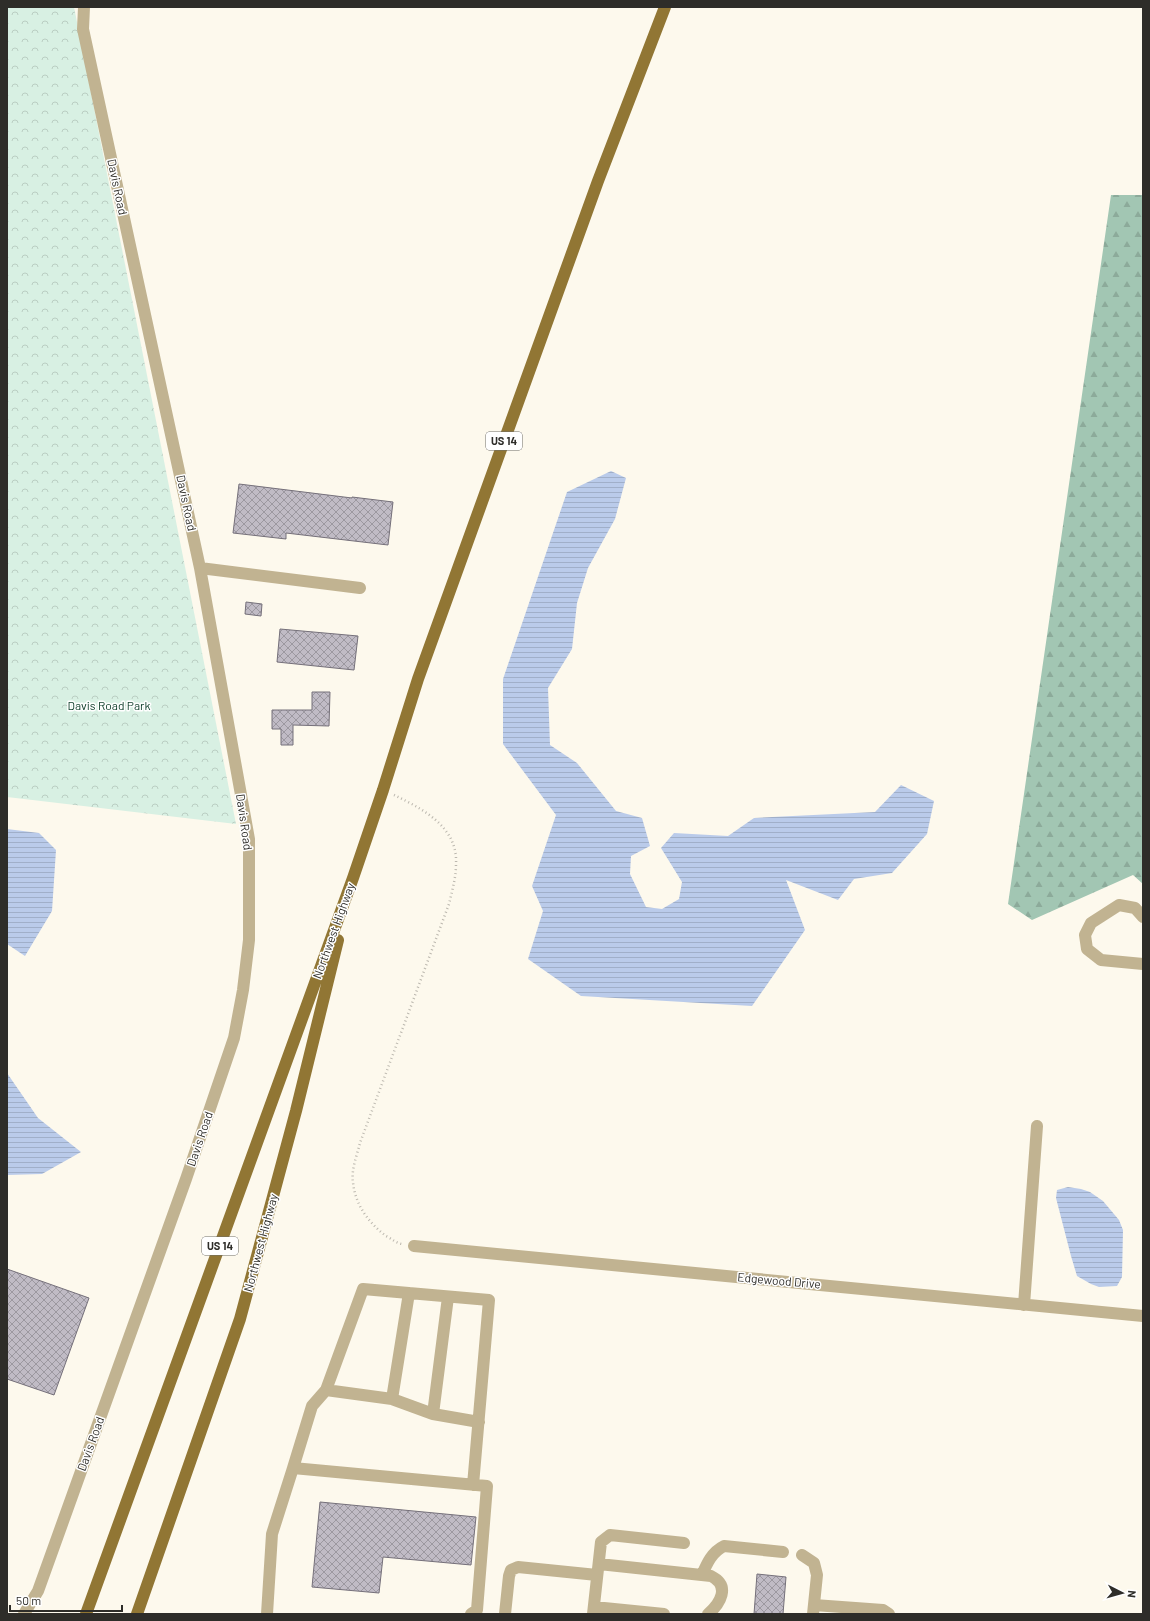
<svg xmlns="http://www.w3.org/2000/svg" width="1150" height="1621" viewBox="0 0 1150 1621" font-family="Barlow,sans-serif">
  <defs>
    <pattern id="forest-firs" width="22" height="20" patternUnits="userSpaceOnUse"><rect width="22" height="20" fill="#a2c6b3"/><path d="M5 1l3.5 6h-7zM16 11l3.5 6h-7z" fill="#8caa9a"/></pattern>
    <pattern id="park-crowns" width="20" height="18" patternUnits="userSpaceOnUse"><rect width="20" height="18" fill="#d8f0e3"/><path d="M2 6a3 3 0 1 1 6 0M12 15a3 3 0 1 1 6 0" fill="none" stroke="#bacec3"/></pattern>
    <pattern id="water-rules" width="6" height="5" patternUnits="userSpaceOnUse"><rect width="6" height="5" fill="#bacbea"/><path d="M0 2.5h6" fill="none" stroke="#a0afc9"/></pattern>
    <pattern id="building-cross-hatch" width="8" height="8" patternUnits="userSpaceOnUse"><rect width="8" height="8" fill="#c0bbc5"/><path d="M0 0l8 8M0 8l8-8" fill="none" stroke="#9c98a0"/></pattern>
  </defs>
  <rect width="100%" height="100%" fill="#fdf9ed"/>
  <!-- forest -->
  <path fill="url(#forest-firs)" d="M1111,195h32v689l-10,-9 -101,45 -24,-16z"/>
  <!-- park -->
  <path fill="url(#park-crowns)" d="M7,7h67l162,817 -229,-27z"/>
  <!-- water -->
  <path fill="url(#water-rules)" d="M611,471l15,7 -11,41 -27,49 -11,35 -5,46 -24,39 2,57 27,18 39,48 26,7 8,28 -19,10 -1,18 16,33 16,2 17,-10 3,-17 -21,-34 13,-15 54,3 26,-18 121,-6 26,-27 33,16 -7,33 -35,39 -38,6 -16,21 -52,-20 19,50 -53,76 -171,-10 -53,-37 15,-48 -11,-25 24,-71 -53,-71v-65l64,-187z
    M7,829l32,4 17,17 -4,61 -27,45 -18,-12z
    M7,1073l31,45 43,34 -39,22 -35,1z
    M1068,1187l13,2 9,3 13,9 16,19 4,10 -1,47 -5,9 -18,1 -8,-3 -14,-8 -6,-20 -15,-58 1,-8z"/>
  <!-- building -->
  <path fill="url(#building-cross-hatch)" stroke="#75707a" d="M239,484l113,14v-1l41,5 -5,43 -102,-12v6l-53,-6z
    M246,602l16,2 -1,12 -16,-2z
    M280,629l78,7 -4,34 -77,-8z
    M312,692h18l-1,34 -36,-1v20h-12v-16h-9v-19h40z
    M7,1269l82,29 -35,97 -47,-16z
    M320,1502l156,15 -5,48 -88,-8 -4,36 -67,-6z
    M757,1574l29,3 -3,37h-29z"/>
  <g fill="none" stroke-linecap="round" stroke-linejoin="round">
    <!-- path -->
    <path stroke="#bcb8af" stroke-width="2.5" stroke-dasharray="1 3" stroke-linecap="butt" d="M394,795c29,14 64,32 62,69 0,14 -4,27 -7,40l-89,239c-3,12 -9,27 -7,39 2,23 16,41 33,54 6,3 10,7 16,8"/>
    <!-- minor -->
    <path stroke="#c1b391" stroke-width="12" d="M200,568l160,20
      M1143,917l-8,-9 -16,-3 -28,18 -6,12 2,14 14,11 42,4
      M414,1246l729,70
      M448,1297l-15,117 46,8
      M1024,1305l13,-179
      M326,1390l66,9 41,15
      M392,1399l17,-106
      M293,1468l19,-62 14,-16 37,-101 126,11 -16,185
      M802,1555l12,8 3,12 -4,39
      M599,1564l112,12c20,10 9,28 -3,38
      M702,1575c5,-12 10,-23 22,-29l59,6
      M814,1605l69,5 6,4
      M594,1607l70,7
      M24,1614l14,-23 148,-412 48,-141 9,-48 6,-50v-101l-49,-271 -117,-539 1,-22
      M267,1614l5,-80 21,-66 194,18 -10,124 -6,4
      M505,1614l4,-38 2,-6 7,-3 79,8
      M593,1614l8,-72 9,-7 74,8"/>
    <!-- major -->
    <path stroke="#917634" stroke-width="12" d="M86,1614l267,-736 30,-88 35,-111 180,-498 67,-174
      M137,1614l103,-295 56,-208 42,-171"/>
  </g>
  <g text-anchor="middle" stroke-width="3" stroke-linejoin="round" paint-order="stroke">
    <!-- shield labels -->
    <g fill="#fff" stroke="#6d6c69" stroke-width="1">
      <rect x="486" y="432" width="36" height="18" rx="3"/>
      <rect x="202" y="1237" width="36" height="18" rx="3"/>
    </g>
    <g font-size="11" font-weight="bold" fill="#2e2d29">
      <text x="504" y="445">US 14</text>
      <text x="220" y="1250">US 14</text>
    </g>
    <!-- street labels -->
    <g font-size="12" fill="#2e2d29" stroke="#fff">
      <text transform="translate(117 187) rotate(78)" y="4">Davis Road</text>
      <text transform="translate(186 503) rotate(78)" y="4">Davis Road</text>
      <text transform="translate(244 822) rotate(82)" y="4">Davis Road</text>
      <text transform="translate(334 931) rotate(-70)" y="4">Northwest Highway</text>
      <text transform="translate(200 1139) rotate(-71)" y="4">Davis Road</text>
      <text transform="translate(261 1243) rotate(-75)" y="4">Northwest Highway</text>
      <text transform="translate(779 1281) rotate(5)" y="4">Edgewood Drive</text>
      <text transform="translate(91 1444) rotate(-70)" y="4">Davis Road</text>
    </g>
    <!-- park labels -->
    <g font-size="12" fill="#0b3b27" stroke="#fff">
      <text x="109" y="710">Davis Road Park</text>
    </g>
  </g>
  <!-- border -->
  <rect width="1150" height="1621" fill="none" stroke="#2e2d29" stroke-width="16"/>
  <!-- north arrow -->
  <g transform="translate(1122 1593) rotate(96)" stroke="#ffffff" stroke-width="3" paint-order="stroke">
  <path d="M0-3L7 15L0 10L-7 15Z" fill="#2e2d29"/>
  <text y="-6" font-size="11" font-weight="bold" text-anchor="middle" fill="#2e2d29">N</text>
  </g>
  <!-- scale -->
  <path d="M10 1605v6h112v-6" fill="none" stroke="#2e2d29" stroke-width="2"/>
  <text x="16" y="1605" font-size="12" fill="#2e2d29" stroke="#ffffff" stroke-width="3" paint-order="stroke">50 m</text>
</svg>
